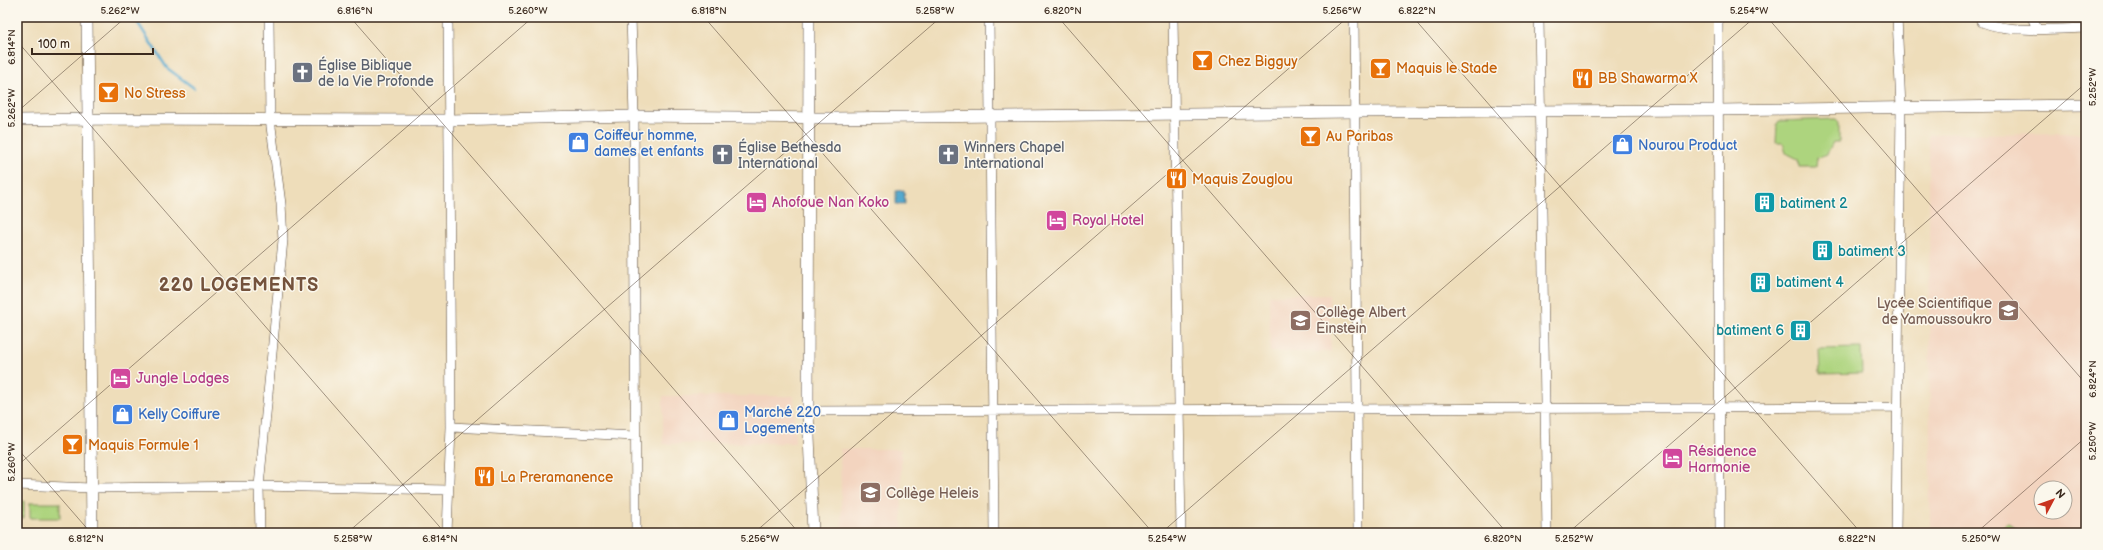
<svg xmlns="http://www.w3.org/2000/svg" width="2103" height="550" viewBox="0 0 2103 550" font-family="'Balsamiq Sans',sans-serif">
  <rect width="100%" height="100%" fill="#fbf7ec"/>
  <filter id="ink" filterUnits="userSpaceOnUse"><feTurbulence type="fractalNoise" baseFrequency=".025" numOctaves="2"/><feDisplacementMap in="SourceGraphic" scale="8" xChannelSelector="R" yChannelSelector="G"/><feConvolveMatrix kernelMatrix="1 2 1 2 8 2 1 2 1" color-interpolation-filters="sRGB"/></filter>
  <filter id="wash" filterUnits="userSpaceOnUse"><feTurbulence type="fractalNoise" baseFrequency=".012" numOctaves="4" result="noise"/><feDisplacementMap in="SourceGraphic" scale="16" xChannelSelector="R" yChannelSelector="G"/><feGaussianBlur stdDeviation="0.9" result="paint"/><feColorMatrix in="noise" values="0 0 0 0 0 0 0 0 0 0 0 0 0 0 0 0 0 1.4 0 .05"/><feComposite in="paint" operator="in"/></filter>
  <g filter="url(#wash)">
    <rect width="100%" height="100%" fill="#eeddba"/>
    <!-- built -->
    <path fill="#f3d4bf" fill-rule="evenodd" d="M2086,133v400h-156l-1,-399zM2041,488h24v24h-24z
      M1329,294l2,58h-61l-1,-57z
      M663,396h131l1,47 -132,1z
      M840,449h61l1,84h-60z"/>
    <!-- green -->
    <path fill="#add47e" stroke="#747f4e" d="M1836,119l3,3v20h-6l-6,12 -10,4 -1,9h-17l-1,-8 -12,-6 -3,-10h-7l1,-19 2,-3z
      M1861,348l1,25 -42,1 -1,-25z
      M17,501h7v17h-7z
      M30,503h30v15h-30z
      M2007,522l15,11h-23z"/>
    <!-- water -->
    <path fill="#53a9cf" stroke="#476a76" d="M904,190l1,14h-9v-13z"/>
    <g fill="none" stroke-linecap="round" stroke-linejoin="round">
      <!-- stream -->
      <path stroke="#53a9cf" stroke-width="2.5" d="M134,17l33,51 27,20"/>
    </g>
  </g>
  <g filter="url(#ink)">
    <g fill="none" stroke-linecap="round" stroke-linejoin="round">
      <defs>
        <path id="minor" d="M631,17l3,99 2,417
          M989,17l5,516
          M1173,17l8,516
          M1354,17l4,516
          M1539,17l8,516
          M1718,17l2,516
          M1979,17l3,5c26,11 75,7 104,6
          M2032,17l5,12
          M808,411l1088,-4
          M451,427l184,9
          M17,485l74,3 168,-2 189,4
          M260,533l-1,-47 24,-246 -2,-36 -11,-85 -1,-102
          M447,533l4,-106 -3,-410
          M1896,533l5,-425 -4,-91"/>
        <path id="tertiary" d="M87,17l5,516
          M809,17l-1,394 5,122
          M17,120l72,-1 360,1 185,-4 199,2 522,-6 364,-2 367,-5"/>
      </defs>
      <!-- minor casing -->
      <use href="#minor" stroke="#564535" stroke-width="10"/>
      <!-- tertiary casing -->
      <use href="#tertiary" stroke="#564535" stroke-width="12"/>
      <!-- minor -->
      <use href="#minor" stroke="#fff" stroke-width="9"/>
      <!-- tertiary -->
      <use href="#tertiary" stroke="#fff" stroke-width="11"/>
    </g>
  </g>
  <!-- ticks -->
  <path fill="none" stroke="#3b2a1e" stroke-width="1" stroke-opacity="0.45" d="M350,17l449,516M704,17l449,516M1058,17l449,516M1413,17l448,516M1767,17l319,367M17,41l428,492M17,112l109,-95M17,448l74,85M17,466l516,-449M347,533l594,-516M754,533l594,-516M1161,533l594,-516M1568,533l518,-450M1976,533l110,-96"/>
  <!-- icons -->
  <defs>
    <symbol id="bar-square" viewBox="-11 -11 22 22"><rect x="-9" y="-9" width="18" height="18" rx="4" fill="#e8710a" stroke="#fbf7ec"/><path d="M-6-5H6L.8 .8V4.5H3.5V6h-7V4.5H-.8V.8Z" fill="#fff"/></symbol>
    <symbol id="church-square" viewBox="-11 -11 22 22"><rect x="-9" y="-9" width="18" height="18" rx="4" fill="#6b7280" stroke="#fbf7ec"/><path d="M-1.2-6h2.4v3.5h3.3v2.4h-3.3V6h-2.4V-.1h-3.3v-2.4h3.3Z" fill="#fff"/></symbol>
    <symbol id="restaurant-square" viewBox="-11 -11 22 22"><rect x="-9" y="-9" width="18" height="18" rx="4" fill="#e8710a" stroke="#fbf7ec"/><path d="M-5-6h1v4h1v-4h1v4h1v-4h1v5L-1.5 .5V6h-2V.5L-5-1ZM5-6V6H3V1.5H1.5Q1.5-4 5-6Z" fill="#fff"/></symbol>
    <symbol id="shop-square" viewBox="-11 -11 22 22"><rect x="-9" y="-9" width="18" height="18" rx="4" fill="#3f7fe0" stroke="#fbf7ec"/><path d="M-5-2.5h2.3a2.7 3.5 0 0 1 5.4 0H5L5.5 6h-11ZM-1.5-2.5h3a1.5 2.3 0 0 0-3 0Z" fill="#fff"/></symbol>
    <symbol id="hotel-square" viewBox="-11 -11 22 22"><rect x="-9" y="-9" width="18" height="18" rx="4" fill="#d1479c" stroke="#fbf7ec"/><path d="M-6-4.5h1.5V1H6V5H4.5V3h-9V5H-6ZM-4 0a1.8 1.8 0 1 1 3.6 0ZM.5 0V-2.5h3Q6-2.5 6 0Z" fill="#fff"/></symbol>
    <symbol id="building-square" viewBox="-11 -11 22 22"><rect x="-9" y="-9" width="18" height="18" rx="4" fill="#0f9aa8" stroke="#fbf7ec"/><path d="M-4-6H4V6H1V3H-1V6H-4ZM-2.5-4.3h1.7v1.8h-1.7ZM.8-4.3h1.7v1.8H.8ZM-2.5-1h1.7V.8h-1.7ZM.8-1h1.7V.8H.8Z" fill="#fff"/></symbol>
    <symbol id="school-square" viewBox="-11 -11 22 22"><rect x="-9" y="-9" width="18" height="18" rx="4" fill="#8d6e63" stroke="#fbf7ec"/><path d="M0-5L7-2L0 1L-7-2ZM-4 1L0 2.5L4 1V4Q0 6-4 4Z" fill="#fff"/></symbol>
  </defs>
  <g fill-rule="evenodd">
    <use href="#bar-square" x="1190" y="48" width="25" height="25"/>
    <use href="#bar-square" x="1368" y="56" width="25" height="25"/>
    <use href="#church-square" x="290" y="60" width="25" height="25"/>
    <use href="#restaurant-square" x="1570" y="66" width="25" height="25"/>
    <use href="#bar-square" x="96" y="80" width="25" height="25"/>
    <use href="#bar-square" x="1298" y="124" width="25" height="25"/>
    <use href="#shop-square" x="566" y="130" width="25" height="25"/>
    <use href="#shop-square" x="1610" y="132" width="25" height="25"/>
    <use href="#church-square" x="710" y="142" width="25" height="25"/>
    <use href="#church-square" x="936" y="142" width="25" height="25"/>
    <use href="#restaurant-square" x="1164" y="166" width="25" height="25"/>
    <use href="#hotel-square" x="744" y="190" width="25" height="25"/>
    <use href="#building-square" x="1752" y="190" width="25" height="25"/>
    <use href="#hotel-square" x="1044" y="208" width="25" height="25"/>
    <use href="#building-square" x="1810" y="238" width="25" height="25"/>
    <use href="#building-square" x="1748" y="270" width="25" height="25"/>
    <use href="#school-square" x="1996" y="298" width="25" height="25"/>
    <use href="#school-square" x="1288" y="308" width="25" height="25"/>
    <use href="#building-square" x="1788" y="318" width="25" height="25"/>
    <use href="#hotel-square" x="108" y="366" width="25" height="25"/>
    <use href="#shop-square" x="110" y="402" width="25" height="25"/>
    <use href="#shop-square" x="716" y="408" width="25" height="25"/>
    <use href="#bar-square" x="60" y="432" width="25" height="25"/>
    <use href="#hotel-square" x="1660" y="446" width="25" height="25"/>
    <use href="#restaurant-square" x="472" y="464" width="25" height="25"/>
    <use href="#school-square" x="858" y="480" width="25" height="25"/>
  </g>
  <g text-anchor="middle" stroke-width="3" stroke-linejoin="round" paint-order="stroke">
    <!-- food labels -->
    <g font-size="14" fill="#c56008" stroke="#fbf7ec" text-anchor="start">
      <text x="1218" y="66">Chez Bigguy</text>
      <text x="1396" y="73">Maquis le Stade</text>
      <text x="1598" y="83">BB Shawarma X</text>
      <text x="124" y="98">No Stress</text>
      <text x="1326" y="141">Au Paribas</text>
      <text x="1192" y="184">Maquis Zouglou</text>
      <text x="88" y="450">Maquis Formule 1</text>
      <text x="500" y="482">La Preramanence</text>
    </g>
    <!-- worship labels -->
    <g font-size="14" fill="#5b616d" stroke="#fbf7ec" text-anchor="start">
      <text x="318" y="70">Église Biblique<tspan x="318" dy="16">de la Vie Profonde</tspan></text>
      <text x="738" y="152">Église Bethesda<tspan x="738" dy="16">International</tspan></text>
      <text x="964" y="152">Winners Chapel<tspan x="964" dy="16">International</tspan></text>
    </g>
    <!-- shop labels -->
    <g font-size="14" fill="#366cbe" stroke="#fbf7ec" text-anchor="start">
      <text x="594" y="140">Coiffeur homme,<tspan x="594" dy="16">dames et enfants</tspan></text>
      <text x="1638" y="150">Nourou Product</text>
      <text x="744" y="417">Marché 220<tspan x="744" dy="16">Logements</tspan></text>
      <text x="138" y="419">Kelly Coiffure</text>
    </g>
    <!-- hotel labels -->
    <g font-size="14" fill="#b23c85" stroke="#fbf7ec" text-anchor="start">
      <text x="772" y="207">Ahofoue Nan Koko</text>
      <text x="1072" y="225">Royal Hotel</text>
      <text x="136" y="383">Jungle Lodges</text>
      <text x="1688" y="456">Résidence<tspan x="1688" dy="16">Harmonie</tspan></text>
    </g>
    <!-- culture labels -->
    <g font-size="14" fill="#0d838f" stroke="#fbf7ec" text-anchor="start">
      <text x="1780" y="208">batiment 2</text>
      <text x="1838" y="256">batiment 3</text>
      <text x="1776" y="287">batiment 4</text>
      <text x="1784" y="335" text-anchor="end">batiment 6</text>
    </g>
    <!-- education labels -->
    <g font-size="14" fill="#785e54" stroke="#fbf7ec" text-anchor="start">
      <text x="1992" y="308" text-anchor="end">Lycée Scientifique<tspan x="1992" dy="16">de Yamoussoukro</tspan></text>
      <text x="1316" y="317">Collège Albert<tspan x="1316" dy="16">Einstein</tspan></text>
      <text x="886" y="498">Collège Heleis</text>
    </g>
    <!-- district labels -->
    <g font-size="18" font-weight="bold" letter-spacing="1" fill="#74523c" stroke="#fbf7ec">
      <text x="239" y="291">220 LOGEMENTS</text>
    </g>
  </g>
  <!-- margin -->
  <rect width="2103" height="550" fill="none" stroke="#fbf7ec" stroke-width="44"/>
  <!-- north arrow -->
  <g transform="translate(2053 500) rotate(49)"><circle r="19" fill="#fbf7ec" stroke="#aea59a"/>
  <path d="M0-3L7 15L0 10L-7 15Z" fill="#c8321e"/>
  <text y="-6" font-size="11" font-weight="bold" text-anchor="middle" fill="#3b2a1e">N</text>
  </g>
  <!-- scale -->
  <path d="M32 48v6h121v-6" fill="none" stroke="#3b2a1e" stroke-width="2"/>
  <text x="38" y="48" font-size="12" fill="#3b2a1e" stroke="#fbf7ec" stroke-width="3" paint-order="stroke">100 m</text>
  <rect x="22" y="22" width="2059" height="506" fill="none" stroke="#3b2a1e" stroke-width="1.5"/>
  <g font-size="10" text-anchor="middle" fill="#3b2a1e">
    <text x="120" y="14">5.262°W</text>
    <text x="355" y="14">6.816°N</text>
    <text x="528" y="14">5.260°W</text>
    <text x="709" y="14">6.818°N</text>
    <text x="935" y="14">5.258°W</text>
    <text x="1063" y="14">6.820°N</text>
    <text x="1342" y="14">5.256°W</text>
    <text x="1417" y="14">6.822°N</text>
    <text x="1749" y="14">5.254°W</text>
    <text transform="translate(11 47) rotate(-90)" y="4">6.814°N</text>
    <text transform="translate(2092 87) rotate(-90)" y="4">5.252°W</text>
    <text transform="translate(11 108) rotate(-90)" y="4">5.262°W</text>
    <text transform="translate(2092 379) rotate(-90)" y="4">6.824°N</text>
    <text transform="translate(2092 441) rotate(-90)" y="4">5.250°W</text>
    <text transform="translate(11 462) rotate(-90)" y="4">5.260°W</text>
    <text x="86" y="542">6.812°N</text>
    <text x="353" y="542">5.258°W</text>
    <text x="440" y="542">6.814°N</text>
    <text x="760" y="542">5.256°W</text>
    <text x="1167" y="542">5.254°W</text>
    <text x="1503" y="542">6.820°N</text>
    <text x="1574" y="542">5.252°W</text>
    <text x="1857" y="542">6.822°N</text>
    <text x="1981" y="542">5.250°W</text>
  </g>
</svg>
